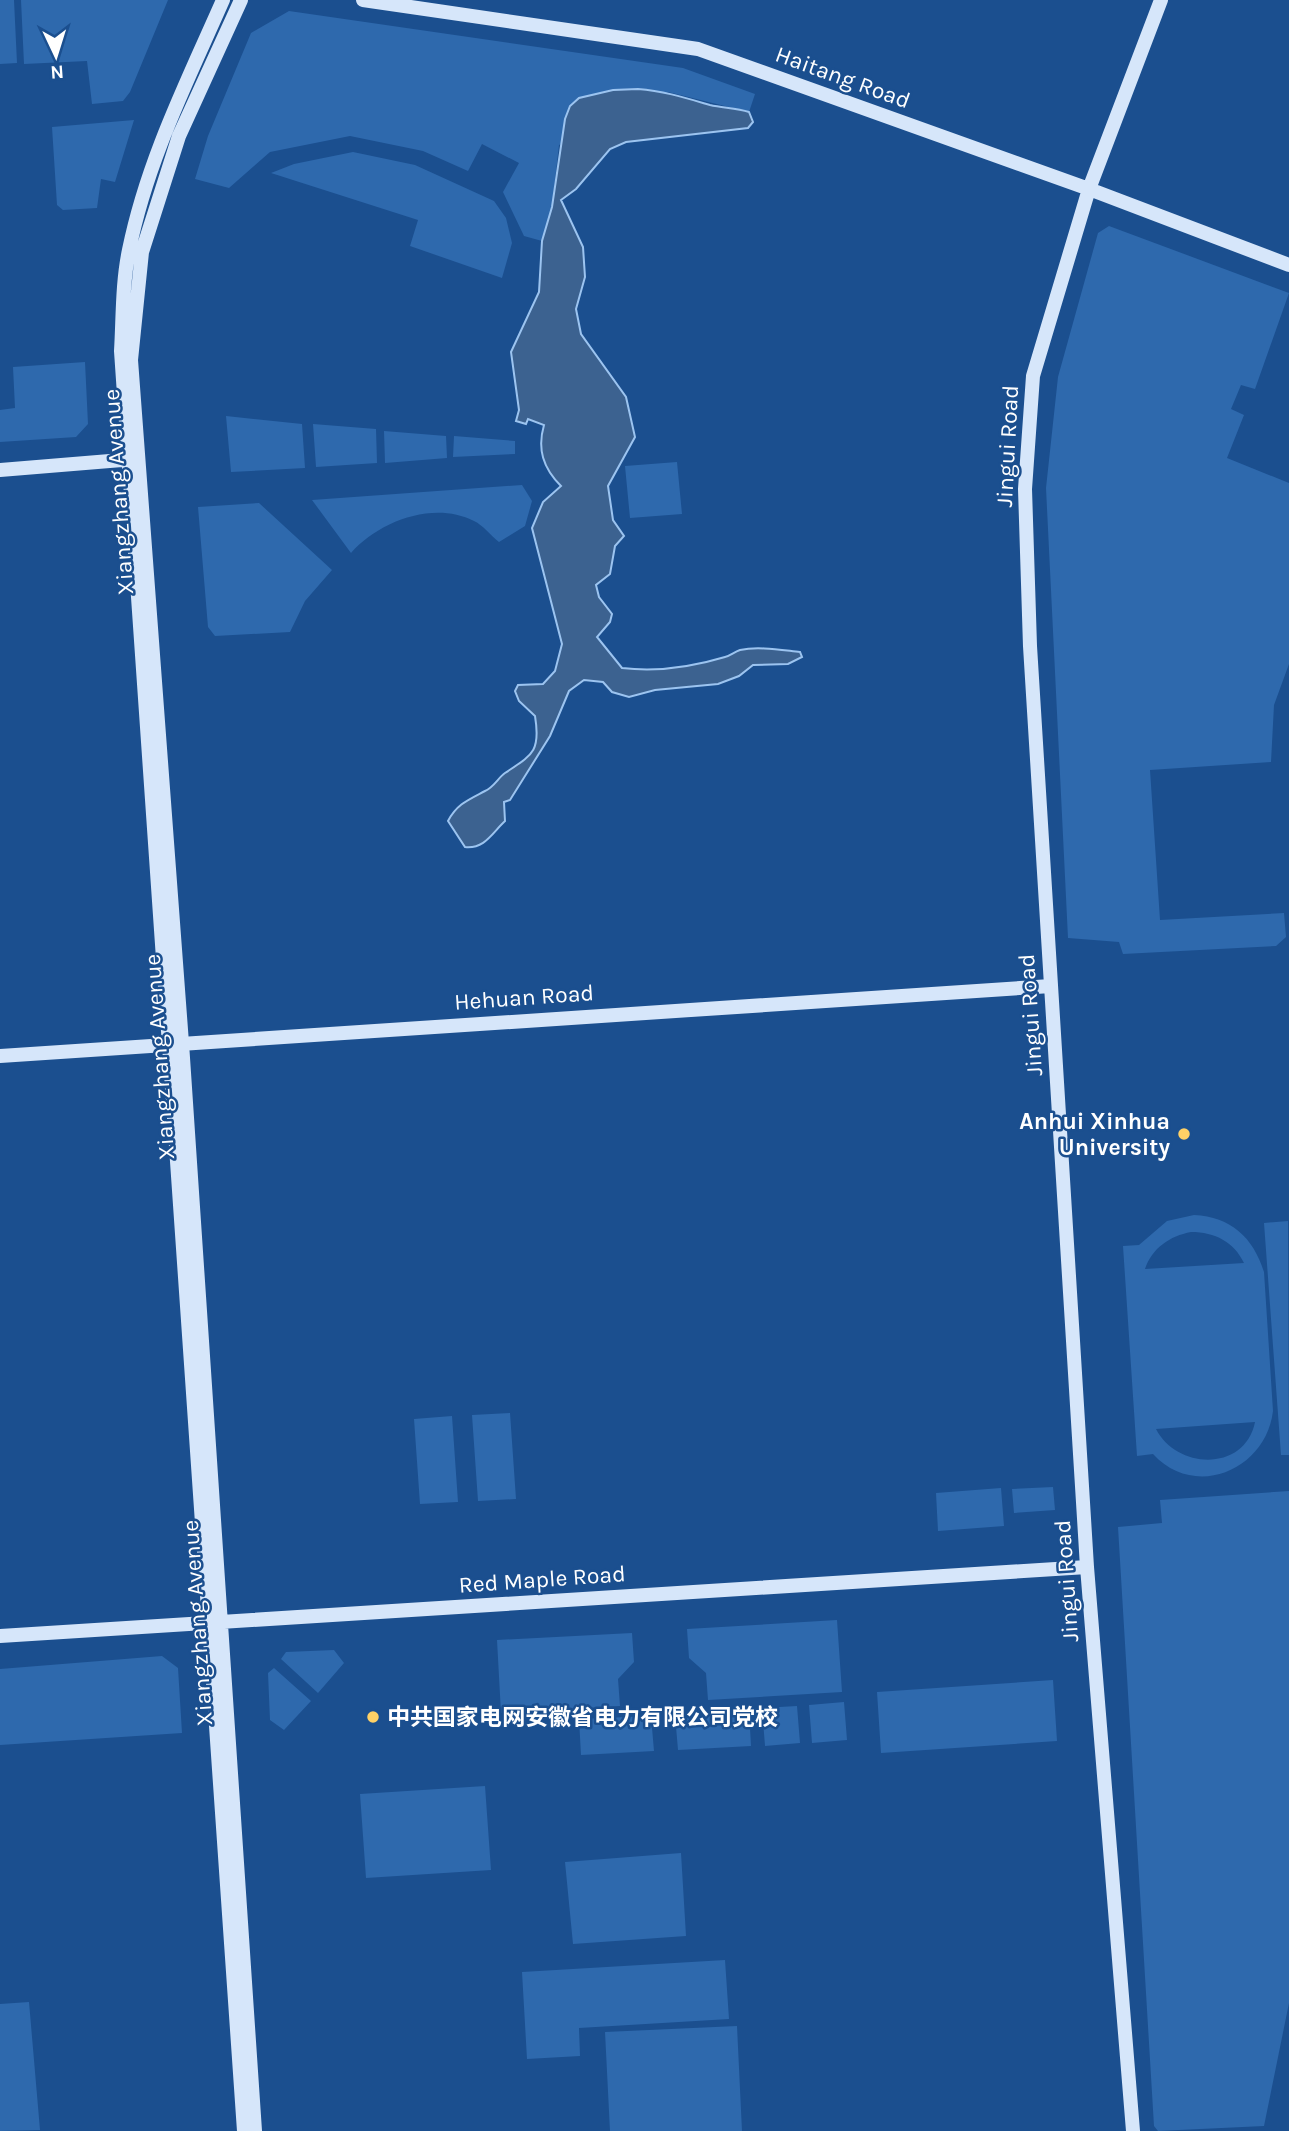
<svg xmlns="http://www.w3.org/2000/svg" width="1289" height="2131" viewBox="0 0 1289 2131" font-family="Karla,'Noto Sans SC',sans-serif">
  <rect width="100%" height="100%" fill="#1b4f8f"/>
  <!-- green -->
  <path fill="#2e69ad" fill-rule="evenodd" d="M0,0h14l3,63 -17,1z
    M21,0h147l-38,92 -7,9 -31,3 -5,-43 -63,3z
    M289,11l394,57 72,26 -6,18 -81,-20 -109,53 -7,62 -10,34 -18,-5 -21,-44 16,-29 -37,-19 -14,27 -45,-20 -73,-15 -80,16 -41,36 -34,-9 13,-43 43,-103z
    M134,120l-19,62 -14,-3 -4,29 -34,2 -6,-5 -5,-78z
    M353,152l62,13 79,36 12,17 6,25 -10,35 -92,-32 8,-26 -147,-47 23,-9z
    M1109,226l180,67 -34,96 -14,-4 -10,24 13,6 -17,43 62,25v181l-15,41 -3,57 -121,8 10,150 124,-7 2,24 -10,9 -153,8 -4,-12 -51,-4 -22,-450 12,-111 40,-144z
    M85,362l3,62 -12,13 -76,5v-32l15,-2 -2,-41z
    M226,416l76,8 3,44 -74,4z
    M313,424l63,5 1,34 -61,4z
    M384,431l62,5 1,22 -62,5z
    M454,436l61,5v13l-62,3z
    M677,462l5,52 -52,4 -5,-52z
    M522,485l10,16 -7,25 -26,16c-8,-6 -16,-17 -25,-21 -41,-21 -96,1 -123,32l-39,-53z
    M259,503l73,67 -27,31 -15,31 -75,4 -7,-9 -10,-120z
    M1194,1215c37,2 59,22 70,57l9,139c-7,59 -78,89 -120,43l-16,2 -14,-210 16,-1 28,-24zM1191,1232c24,0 43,10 53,31l-99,6c7,-21 25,-33 46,-37zM1255,1422c-10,50 -78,48 -99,7z
    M1288,1221l1,234h-8l-17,-232z
    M510,1413l6,86 -38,2 -6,-86z
    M452,1416l6,86 -38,2 -6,-85z
    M1053,1487l2,23 -41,3 -2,-24z
    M1001,1488l3,38 -66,5 -2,-38z
    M1289,1491v512l-25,123 -106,5 -4,-5 -36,-599 44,-4 -2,-23z
    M837,1620l5,72 -134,8 -2,-27 -17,-15 -2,-29z
    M632,1633l2,29 -16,17 2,27 -119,7 -4,-73z
    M334,1650l10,13 -26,30 -37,-34 5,-7z
    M162,1656l16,12 4,65 -182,12v-76z
    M274,1668l37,33 -27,29 -14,-10 -2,-47z
    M1053,1680l4,61 -176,12 -4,-61z
    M844,1702l3,38 -35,3 -3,-38z
    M797,1706l3,37 -35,3 -3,-38z
    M749,1710l2,36 -73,4 -3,-35z
    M651,1716l3,35 -73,4 -2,-36z
    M485,1786l6,84 -125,8 -6,-84z
    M681,1853l5,83 -113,8 -8,-82z
    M725,1960l4,59 -150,9 1,28 -53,3 -5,-87z
    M29,2002l11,128 -40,1v-127z
    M737,2026l5,105h-132l-5,-99z"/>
  <!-- water -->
  <path fill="#3c6290" stroke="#9cc4f0" stroke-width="2" d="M638,89c26,2 48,9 72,16 13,3 26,3 39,7l4,10 -5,6 -122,14 -16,7 -34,40 -15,11 22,47 2,30 -9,32 5,25 45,63 9,40 -27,49 5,34 11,16 -9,10 -5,28 -14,11 3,12 13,17 -2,8 -13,15 25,31c33,4 70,-1 103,-11 5,-1 9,-5 15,-7 18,-4 41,0 60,2l2,5 -14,7 -35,1 -14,11 -21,8 -63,6 -26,7 -17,-5 -9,-10 -19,-2 -15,11 -19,45 -40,64 -6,2 1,19c-13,12 -20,28 -40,26l-17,-26c9,-17 20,-21 37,-30 9,-4 13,-13 20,-18 27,-18 36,-21 30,-57l-16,-15 -4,-10 3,-6 25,-1 12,-13 7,-27 -30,-116 11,-26 18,-16c-18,-18 -24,-37 -17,-61l-16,-6 -2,5 -10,-3 3,-11 -8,-58 28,-60 3,-51 10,-34 13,-88 5,-13 9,-8 34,-8z"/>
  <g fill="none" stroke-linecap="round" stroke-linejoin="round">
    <!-- secondary -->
    <path stroke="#d6e6fa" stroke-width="14" d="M223,0c-36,82 -76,161 -94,250 -7,33 -6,68 -8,101l123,1780
      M241,0l-62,136 -37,116 -11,108 51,683 73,1088
      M363,0l335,49 391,140 200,76
      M0,470l134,-11
      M0,1056l1051,-70
      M0,1636l1087,-69
      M1133,2131l-46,-564 -57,-921 -5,-157 8,-113 56,-187 72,-189"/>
  </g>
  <!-- markers -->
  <g fill="#ffd166" stroke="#1b4f8f" stroke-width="2.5">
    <circle cx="1184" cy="1134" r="7"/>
    <circle cx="373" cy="1717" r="7"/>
  </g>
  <g text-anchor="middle" stroke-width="5" stroke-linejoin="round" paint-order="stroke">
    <!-- street labels -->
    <g font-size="23" fill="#fff" stroke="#1b4f8f">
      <text transform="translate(843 77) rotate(20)" y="8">Haitang Road</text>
      <text transform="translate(1007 446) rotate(-87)" y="8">Jingui Road</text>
      <text transform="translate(118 492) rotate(-94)" y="8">Xiangzhang Avenue</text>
      <text transform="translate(524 997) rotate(-4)" y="8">Hehuan Road</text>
      <text transform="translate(1030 1015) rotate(-94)" y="8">Jingui Road</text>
      <text transform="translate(159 1057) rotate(-94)" y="8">Xiangzhang Avenue</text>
      <text transform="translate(542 1579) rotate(-4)" y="8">Red Maple Road</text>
      <text transform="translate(1066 1581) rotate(-94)" y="8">Jingui Road</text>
      <text transform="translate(197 1623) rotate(-94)" y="8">Xiangzhang Avenue</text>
    </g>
    <!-- poi labels -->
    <g font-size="23" font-weight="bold" fill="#fff" stroke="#1b4f8f" text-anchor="end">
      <text x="1170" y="1129">Anhui Xinhua<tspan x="1170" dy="26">University</tspan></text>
      <text x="387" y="1725" text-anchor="start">中共国家电网安徽省电力有限公司党校</text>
    </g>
  </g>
  <!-- north arrow -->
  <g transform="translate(56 56) rotate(176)" stroke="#1b4f8f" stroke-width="5" paint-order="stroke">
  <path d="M0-5L12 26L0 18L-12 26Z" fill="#ffffff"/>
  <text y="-10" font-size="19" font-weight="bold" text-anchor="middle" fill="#ffffff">N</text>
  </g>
</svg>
